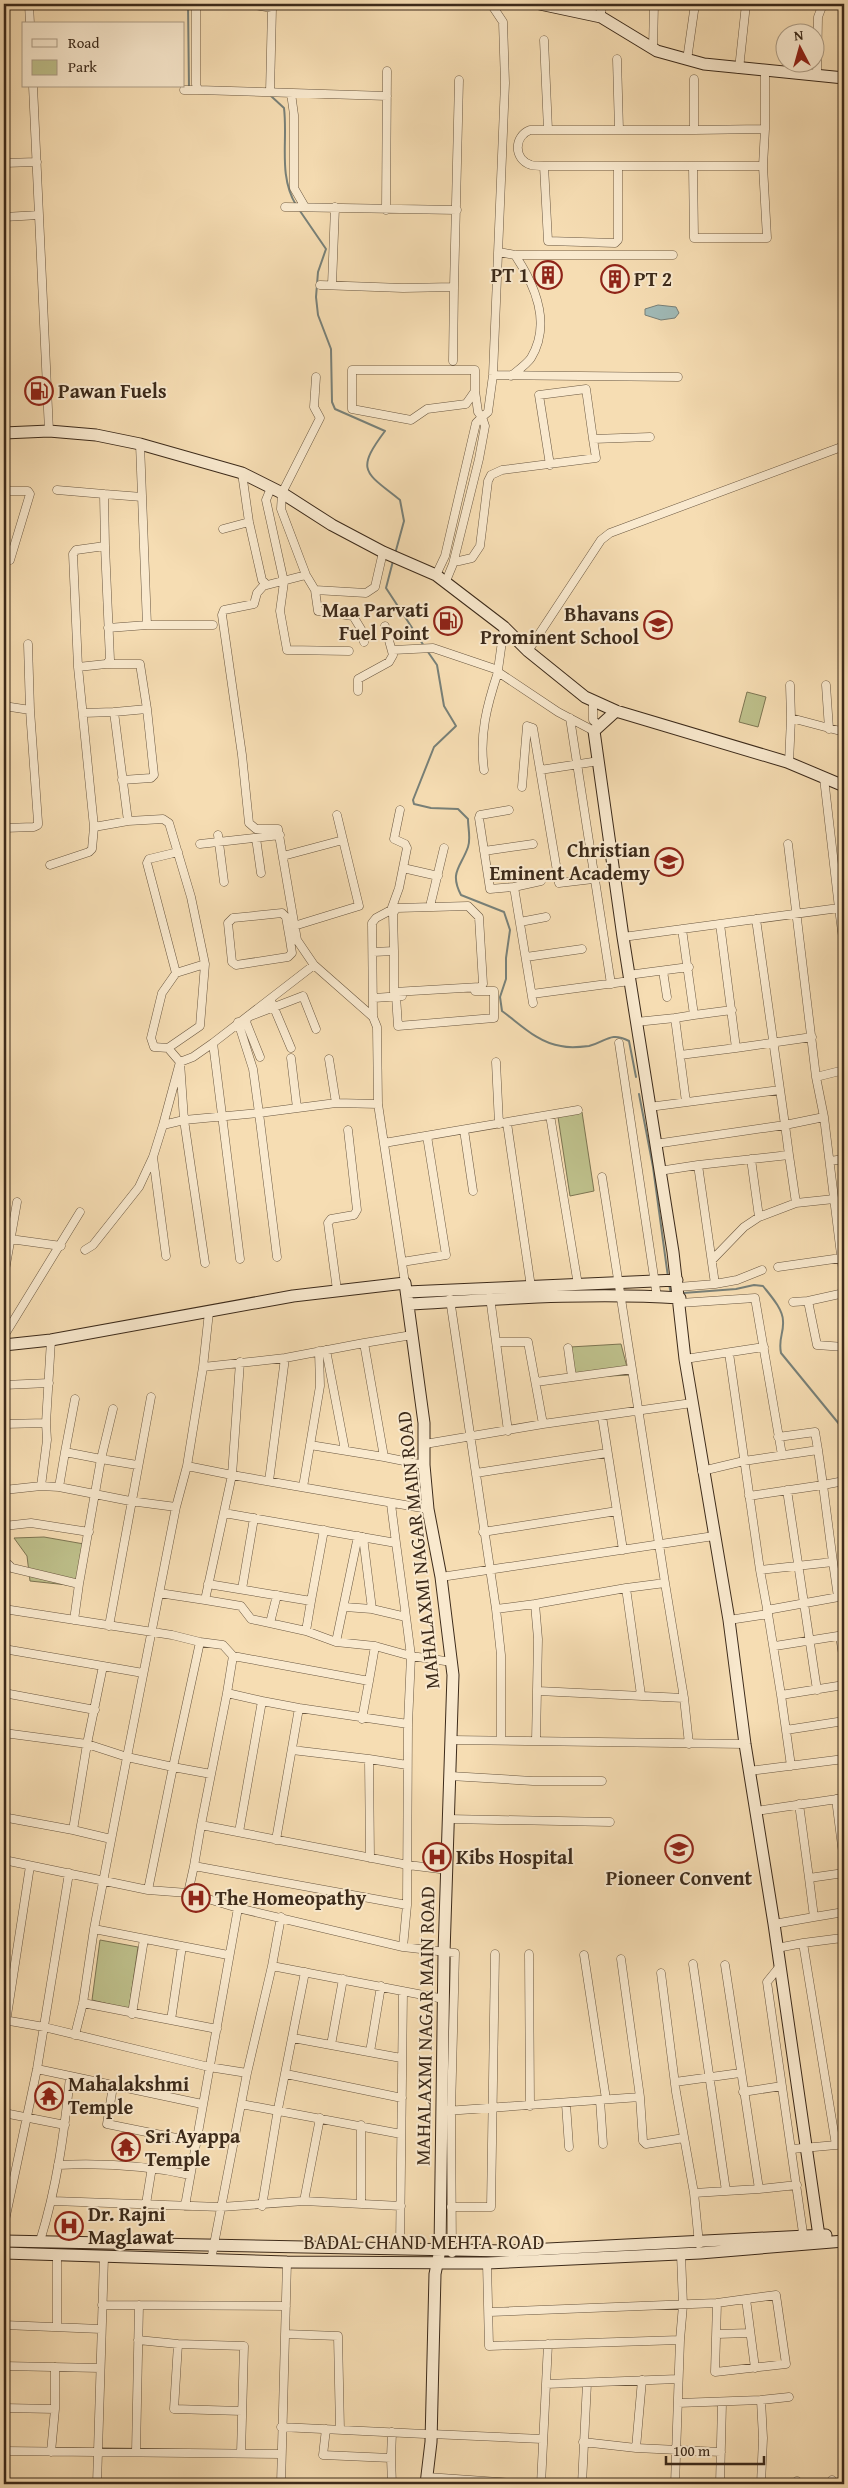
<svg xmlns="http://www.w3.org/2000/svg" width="848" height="2488" viewBox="0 0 848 2488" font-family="'Gentium Book Plus',serif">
  <rect width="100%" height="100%" fill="#f6ddb3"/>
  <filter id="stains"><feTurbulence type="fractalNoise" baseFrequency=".004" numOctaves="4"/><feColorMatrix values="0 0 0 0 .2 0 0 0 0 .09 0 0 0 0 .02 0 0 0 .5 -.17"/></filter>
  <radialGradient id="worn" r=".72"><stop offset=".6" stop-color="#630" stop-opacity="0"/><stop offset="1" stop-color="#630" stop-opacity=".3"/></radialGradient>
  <!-- green -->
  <path fill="#bec08b" stroke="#7d7552" d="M747,692l19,5 -8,30 -19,-5z
    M582,1112l12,79 -24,5 -12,-79z
    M621,1344l8,31 -54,3 -5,-31z
    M44,1537l40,7 -7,42 -47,-5 -3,-25 -13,-18z
    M100,1940l38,7 -9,62 -37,-9z"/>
  <!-- water -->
  <path fill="#a0bab7" stroke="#788078" d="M658,305l18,2 3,6 -4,5 -14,2 -16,-5v-6z"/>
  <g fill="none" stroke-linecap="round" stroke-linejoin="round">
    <!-- stream -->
    <path stroke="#788078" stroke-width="2" d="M188,4l1,85
      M271,96l13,12c4,33 -6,67 12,97
      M300,211l26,38 -8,23 -2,25 2,18 13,34 1,53 3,7 50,22c-30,40 -20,41 15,69l4,21 -9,33
      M393,561l-7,27 38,58
      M428,652l9,13 7,41 12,20 -22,21 -21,53 1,4 17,4 27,1 10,10c0,9 3,20 0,28 -7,20 -19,25 -7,48l43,17 6,18 -4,28v21l-6,18 2,14c18,13 36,32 59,35 8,2 20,1 28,0 17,-4 21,-15 40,-5l7,36
      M639,1094l14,73 15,110
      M669,1284l2,10
      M683,1293l53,-4 18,-4 9,1c7,9 20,23 20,35 1,13 -5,17 -2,32l63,77"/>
    <defs>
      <path id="street" d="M29,4l1,20
        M196,4v80l2,6 189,6
        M248,4l24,4 -2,84
        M601,17v-13
        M544,40l4,90
        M653,49l1,-45
        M617,59l2,71
        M687,60l8,-56
        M739,69l7,-65
        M817,75l1,-58 5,-13
        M694,79v51h-164c-16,6 -17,29 1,35 4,1 9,1 13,1h219
        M33,86l16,345
        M184,90h14
        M291,93l3,22v73l11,19
        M765,129v-58
        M4,163l33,-1
        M544,166l4,75 67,2 3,-3v-74
        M693,166l1,72h73l-4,-72 2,-37 -71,1
        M285,207l172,3
        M386,210l1,-139
        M4,217l35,-2
        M499,252l16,3h158
        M320,285l83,3 51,-1 -1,74
        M332,285l3,-78
        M454,287l5,-207
        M493,375l185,2
        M511,376c6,-5 16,-12 20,-18 21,-35 4,-73 -16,-103
        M316,377l-2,30 6,11 -38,75 -1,16 25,66 9,15 3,21 35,5 8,13 3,13
        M475,391v-21h-123v39l59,11 16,-11 39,-5 9,-13 3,21 4,5 6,-5 5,-37 12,-292 -2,-61 -12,-18
        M140,444l7,181h66
        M550,465l-11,-70 47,-6 7,50 57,-2
        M242,473l7,49 13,58 5,5 39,-10
        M271,488l-5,12 18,82 -4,29 7,39 62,1
        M57,490l47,4
        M4,491h24l2,3 -20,66h-6
        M223,529l26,-7
        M454,560l5,1 13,-3 8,-12 8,-65 3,-6 11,-5 94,-12 -3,-19
        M436,575l9,-19 31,-133 6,-6 3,9 -6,33 -26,105 -7,17
        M265,584l-8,9 -3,11 -30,6 -2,5 20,140 7,68 7,6h22l19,111 17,25 59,52
        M315,590l51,3 9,-6 8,-35
        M108,628l39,-3
        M28,644l2,66
        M393,650l40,-2 65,22v2l60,40 36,19
        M528,651l73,-111 9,-7 234,-87
        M106,664h34l7,45
        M78,667l28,-3 4,-4 -5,-114
        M498,670l6,-43
        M790,685l1,33 53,14
        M826,685l3,44
        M358,691v-12l31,-17 4,-7 -8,-29
        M593,701v19l6,6
        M4,706l26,4 8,112v3l-4,2 -30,1
        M83,713l31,-1
        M570,718l41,266
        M789,763l2,-45
        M484,770c-5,-35 3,-65 14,-98
        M540,770l59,-9
        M122,780l29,-2 3,-3 -7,-66 -33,3 14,109 -34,6 -16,-160 -5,-113 3,-4 29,-4 -1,-52 38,3
        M522,787l5,-61 6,2 26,155 34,-4
        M400,810l-6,29 11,5 2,4 -8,40 -8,22 -15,8 -4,5 1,94 4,10 1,77 27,179
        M509,810l-29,5 -1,3 11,71 24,-2 19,116
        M128,821l35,-2 6,4 22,74 14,67
        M218,835l6,47
        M256,838l5,35
        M200,844l80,-9
        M788,844l28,233 8,40 20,162
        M484,851l49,-7
        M178,852l-29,7 -2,4 29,110 29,-9 -5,62 -32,22 12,14 4,58 21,143
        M283,856l60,-16 -6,-25
        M50,865l39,-13 3,-3 2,-22
        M403,868l35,8
        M514,887l27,-6
        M431,902l13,-54
        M839,908l5,39
        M520,922l26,-5
        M720,924l16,124 76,-11
        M294,926l65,-20 -16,-66
        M682,929l12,86 -19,3 11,84
        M623,937l216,-29 -15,-130
        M290,940l-4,-23 -4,-4 -49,5 -5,5 4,39 4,3 52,-8 4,-4 -2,-13h7
        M373,952l21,-1v41l86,-5 3,-3 -4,-67 -11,-11 -71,2 -4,5 1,38
        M526,957l56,-8
        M663,971l4,26
        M628,975l61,-8
        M532,994l98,-13
        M396,996l2,30 96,-8v-27h-19
        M374,998l28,-2
        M272,1003l19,45
        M694,1015l38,-5
        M238,1022l15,47 6,44 77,-10 42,1
        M636,1022l39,-4
        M213,1043l27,216
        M619,1043l38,254
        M168,1048l-14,-1 -3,-9 11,-45 14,-20
        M680,1055l56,-7
        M260,1057l-14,-35 2,-5 55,-21 13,33
        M291,1058l6,50
        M329,1059l7,44
        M496,1062l3,62
        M816,1077l28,-7
        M649,1107l131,-17
        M550,1115l28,170
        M507,1123l24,164
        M464,1130l9,61
        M384,1143l194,-33
        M655,1144l130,-19 -29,-206
        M789,1155l7,48 38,-4
        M153,1157l13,99
        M751,1159l8,58
        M830,1161l14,-2
        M659,1171l39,-6
        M602,1177l30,192
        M10,1239l51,7
        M85,1250l8,-5 46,-58 14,-30 10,-32
        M277,1257l-18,-144 -75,7 -21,5 17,-63 13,-5 20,-14 101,-78
        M712,1260l32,-33 15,-10 37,-14
        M402,1262l44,-7 -19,-119
        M778,1267l63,-9
        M4,1276l13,-74
        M715,1284l22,-4 25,-10
        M678,1287l37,-3 -17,-119 91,-10 -4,-30 39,-8
        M337,1290l-9,-67 3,-4 23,-4 3,-5 -9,-80
        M490,1297l18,134
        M450,1299l46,310 5,46v85
        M808,1301l36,-8
        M793,1302l15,-1 9,44 27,2
        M680,1303l75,-5 27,157
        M4,1336l76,-124
        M496,1342h32l15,82
        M364,1343l48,-8
        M568,1348l4,29
        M326,1350l19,100
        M729,1353l31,217 73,-8 -10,-77 21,-4
        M685,1359l79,-12
        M240,1362l-8,113 196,34
        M203,1367l6,-55
        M536,1382l96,-13 33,214
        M4,1385l45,-2
        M113,1409l-12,50 36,6
        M602,1416l21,134
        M46,1423l5,-83
        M4,1424l42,-1 1,17 -6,46
        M778,1437l37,-5 3,18
        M425,1444l118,-20 149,-21
        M65,1452l10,-53
        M384,1457l40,8
        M187,1466l16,-99 82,-9 79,-15 20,114 -74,-12
        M702,1471l42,-10 74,-11 5,35 -74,11
        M476,1473l131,-20
        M269,1481l16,-123
        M59,1487l6,-35 36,7 -22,125
        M303,1487l17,-101 -1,-35
        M4,1490l37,-4 18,1 71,14 46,6 -49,250 -40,-13 -83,-11
        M787,1490l30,200
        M391,1504l5,39
        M224,1513l172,30 10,74 -34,-8 -9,-72
        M4,1526l27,-3 58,9
        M483,1532l134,-21
        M833,1562l5,35
        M4,1564h4l4,4 67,16 -5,36
        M441,1577l273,-41
        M208,1584l103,17 13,-71
        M626,1588l39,-5 19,115
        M242,1589l12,-71
        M159,1593l46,7 27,-125 -45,-9 -11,41
        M205,1600l36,6 10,13 55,12 5,-30
        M345,1607l27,2
        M4,1609l168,26 28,7
        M496,1609l39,-5
        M767,1610l77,-14
        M768,1614l13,81 63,-10
        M406,1617l5,39 41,6
        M729,1620l39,-6 -8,-44
        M270,1623l7,-28
        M109,1626l42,-229
        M306,1631l30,11 39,4
        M840,1636l4,26
        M336,1642l22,-106
        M775,1646l69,-11
        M4,1649l99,17 -16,78 -14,86 -65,-12
        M103,1666l40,7
        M538,1691l146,7 5,46
        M4,1693l91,17
        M227,1693l6,-37 136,25 6,-35 36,10 -3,68 -109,-16
        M781,1695l10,71
        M262,1701l37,7 -23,132
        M362,1719l7,-38
        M786,1730l58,-9
        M451,1740l294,4
        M536,1741l2,-102 -3,-35 91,-16 15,107
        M292,1750l77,9 1,99
        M369,1759l38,6
        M749,1771l95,-12
        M211,1774l-38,-7 27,-125 23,3 10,11
        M450,1776l83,5h69
        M836,1799l8,63
        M799,1804l10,74
        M756,1811l88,-13
        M448,1819l162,3
        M201,1825l26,-132 35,8 -23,131
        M73,1830l38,9
        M4,1860l144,30 40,3 50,15 165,39 52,6 -4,158 1,142
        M194,1866l7,-41 207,40 40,5
        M844,1873l-35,5 5,39 30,-5
        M188,1893l6,-27 213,39 -4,42
        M407,1905l1,-181
        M774,1924l40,-7
        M94,1929l134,26
        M844,1937l-2,1 2,15
        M803,1943l39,-5
        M777,1948l26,-5 33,202 8,-1
        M529,1954l1,152
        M584,1955l22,144
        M621,1959l19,138 3,44 3,3 38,-6
        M693,1964l33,227 33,-2 -34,-224
        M272,1966l172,33
        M780,1966l-13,16 37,258
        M661,1973l15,119 18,101 5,51
        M83,2003l134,26
        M132,2014l12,-75
        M4,2020l40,7 165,40 38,6
        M171,2020l11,-74
        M4,2035l26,-169
        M75,2035l8,-32 11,-74 33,-172 46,10 -25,123
        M293,2038l108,20
        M331,2045l12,-66
        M370,2052l11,-66
        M37,2069l165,35
        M286,2074l116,24
        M675,2082l65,-9
        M113,2086l-6,38 89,18
        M743,2092l39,-6
        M600,2100l3,44
        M241,2104l160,30
        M566,2104l3,43
        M446,2111l194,-14
        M4,2113l61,12
        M361,2125v79
        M792,2149l44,-4
        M58,2165c45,-2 87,0 132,10
        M759,2189l38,-4
        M694,2193l32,-2
        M53,2201l168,6 83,-6 97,5
        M304,2201l16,-83
        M146,2204l6,-37
        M185,2206l53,-298
        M262,2206l16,-97 27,-137
        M451,2207h40l4,-253
        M4,2225l33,-156 32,-196
        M40,2241c17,-54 24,-107 30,-164
        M400,2249l3,-258
        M211,2260l36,-187 25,-107 9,-49
        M487,2263l2,83 191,-6
        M717,2303l29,-4
        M102,2305l184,1
        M490,2312l227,-9 -2,69 71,-8 -10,-69 -30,4 9,69
        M4,2325l97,4
        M57,2327v-71
        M285,2334l53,2 2,94
        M717,2334l33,-1
        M138,2340l40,4 66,2 -3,107
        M178,2344l-4,65 68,2
        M4,2366l96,2
        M546,2384l132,-5
        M761,2400l28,-3
        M678,2403l83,-3 2,38 -2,46
        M4,2408l51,1
        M281,2427l144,7
        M326,2429l-3,26 68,3 1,-26
        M431,2434l111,5
        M583,2442l53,6 85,4
        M636,2448l6,-68
        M4,2451l277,3
        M51,2452l4,-43v-42
        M136,2452l3,-147
        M391,2458l1,26
        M427,2477l99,7
        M97,2484l7,-227
        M281,2484l6,-222
        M541,2484l7,-140
        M582,2484l5,-101
        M675,2484l5,-144 3,-35 -2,-51
        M720,2484l2,-81
        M797,2484v-3
        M832,2484v-4"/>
      <path id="secondary" d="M540,4l61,13 56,34 47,13 140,14
        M4,433l45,-2 47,4 44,9 102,29 40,20 50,32 51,27 53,23 68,52 24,24 57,46 31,14 171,51 57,24
        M616,711l-22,20 29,206 50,315 12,107 44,261 16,124 29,180 46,319
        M407,1292l270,-12
        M409,1304c90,-5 180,-12 271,-6
        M4,1345l47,-5 242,-44 112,-13 19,140v42l4,44 13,68 12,98 -9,278 -4,297 -5,24 -4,168 -5,42
        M4,2241l502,10 320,-16
        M4,2253l283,9 200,1 213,-10 144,-12"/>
    </defs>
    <!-- street casing -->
    <use href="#street" stroke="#6a5740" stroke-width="9"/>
    <!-- secondary casing -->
    <use href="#secondary" stroke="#3c2a1a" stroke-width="13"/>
    <!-- street -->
    <use href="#street" stroke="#f9e9ce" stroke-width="8"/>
    <!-- secondary -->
    <use href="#secondary" stroke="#f9e9ce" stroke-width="11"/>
  </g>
  <!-- icons -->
  <defs>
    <symbol id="building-ring" viewBox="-11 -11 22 22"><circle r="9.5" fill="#f9e9ce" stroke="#8f2418" stroke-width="1.5"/><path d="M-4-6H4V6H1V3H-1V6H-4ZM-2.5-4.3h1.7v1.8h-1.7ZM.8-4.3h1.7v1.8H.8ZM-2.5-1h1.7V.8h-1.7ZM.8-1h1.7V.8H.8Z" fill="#8f2418"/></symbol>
    <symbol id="fuel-ring" viewBox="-11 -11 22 22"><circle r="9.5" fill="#f9e9ce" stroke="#8f2418" stroke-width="1.5"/><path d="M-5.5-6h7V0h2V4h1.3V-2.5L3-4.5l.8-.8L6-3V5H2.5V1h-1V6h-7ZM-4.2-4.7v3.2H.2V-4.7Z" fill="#8f2418"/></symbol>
    <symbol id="school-ring" viewBox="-11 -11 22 22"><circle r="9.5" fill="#f9e9ce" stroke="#8f2418" stroke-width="1.5"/><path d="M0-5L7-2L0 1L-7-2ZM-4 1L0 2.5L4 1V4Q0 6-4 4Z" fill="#8f2418"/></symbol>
    <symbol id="university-ring" viewBox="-11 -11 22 22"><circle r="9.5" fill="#f9e9ce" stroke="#8f2418" stroke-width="1.5"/><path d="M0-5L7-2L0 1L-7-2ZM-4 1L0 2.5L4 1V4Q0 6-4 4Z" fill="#8f2418"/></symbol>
    <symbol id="hospital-ring" viewBox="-11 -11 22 22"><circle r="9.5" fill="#f9e9ce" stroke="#8f2418" stroke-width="1.5"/><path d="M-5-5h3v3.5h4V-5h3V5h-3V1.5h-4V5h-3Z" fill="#8f2418"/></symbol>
    <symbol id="temple-ring" viewBox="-11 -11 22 22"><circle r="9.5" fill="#f9e9ce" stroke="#8f2418" stroke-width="1.5"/><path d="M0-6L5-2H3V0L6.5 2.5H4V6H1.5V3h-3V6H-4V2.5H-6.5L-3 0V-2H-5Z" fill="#8f2418"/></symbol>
  </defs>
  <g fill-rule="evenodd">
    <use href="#building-ring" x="532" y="259" width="32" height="32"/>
    <use href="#building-ring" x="599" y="263" width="32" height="32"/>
    <use href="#fuel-ring" x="23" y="375" width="32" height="32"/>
    <use href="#fuel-ring" x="432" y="605" width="32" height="32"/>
    <use href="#school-ring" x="642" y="609" width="32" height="32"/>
    <use href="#university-ring" x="653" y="846" width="32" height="32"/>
    <use href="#school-ring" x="663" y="1833" width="32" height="32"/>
    <use href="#hospital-ring" x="421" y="1841" width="32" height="32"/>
    <use href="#hospital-ring" x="180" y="1882" width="32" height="32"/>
    <use href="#temple-ring" x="33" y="2080" width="32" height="32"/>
    <use href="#temple-ring" x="110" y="2131" width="32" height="32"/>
    <use href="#hospital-ring" x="53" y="2210" width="32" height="32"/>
  </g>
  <g text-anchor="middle" stroke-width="4" stroke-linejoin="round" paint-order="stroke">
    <!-- poi labels -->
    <g font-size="20" font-weight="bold" fill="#3c2a1a" stroke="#f9e9ce" text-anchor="start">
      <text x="529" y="282" text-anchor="end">PT 1</text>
      <text x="634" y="286">PT 2</text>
      <text x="58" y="398">Pawan Fuels</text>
      <text x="429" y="617" text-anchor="end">Maa Parvati<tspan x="429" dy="23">Fuel Point</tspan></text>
      <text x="639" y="621" text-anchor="end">Bhavans<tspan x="639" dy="23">Prominent School</tspan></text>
      <text x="650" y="857" text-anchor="end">Christian<tspan x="650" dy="23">Eminent Academy</tspan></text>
      <text x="456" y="1864">Kibs Hospital</text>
      <text x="679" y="1885" text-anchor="middle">Pioneer Convent</text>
      <text x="215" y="1905">The Homeopathy</text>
      <text x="68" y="2091">Mahalakshmi<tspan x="68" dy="23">Temple</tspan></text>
      <text x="145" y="2143">Sri Ayappa<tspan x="145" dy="23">Temple</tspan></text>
      <text x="88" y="2221">Dr. Rajni<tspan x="88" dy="23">Maglawat</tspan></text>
    </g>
    <!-- street labels -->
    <g font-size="20" fill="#3c2a1a" stroke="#f9e9ce">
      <text transform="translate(418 1550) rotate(-96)" y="7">MAHALAXMI NAGAR MAIN ROAD</text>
      <text transform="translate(425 2026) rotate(-89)" y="7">MAHALAXMI NAGAR MAIN ROAD</text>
      <text x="424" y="2249">BADAL CHAND MEHTA ROAD</text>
    </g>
  </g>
  <!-- margin -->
  <rect width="848" height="2488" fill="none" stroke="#f6ddb3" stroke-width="20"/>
  <rect x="5" y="5" width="838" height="2478" fill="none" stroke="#3c2a1a" stroke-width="2.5"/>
  <rect x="10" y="10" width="828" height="2468" fill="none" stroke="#3c2a1a"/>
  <!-- legend -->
  <rect x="22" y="22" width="162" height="65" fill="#f9e9ce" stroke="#ad9d86"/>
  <rect x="32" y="39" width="25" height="8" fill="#f9e9ce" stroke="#ad9d86"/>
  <text x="68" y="48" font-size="15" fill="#3c2a1a">Road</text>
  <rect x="32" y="60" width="25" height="15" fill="#bec08b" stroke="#ad9d86"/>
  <text x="68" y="72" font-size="15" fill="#3c2a1a">Park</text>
  <!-- north arrow -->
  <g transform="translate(800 48) rotate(354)"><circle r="24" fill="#f9e9ce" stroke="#ad9d86"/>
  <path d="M0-4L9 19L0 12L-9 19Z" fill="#8f2418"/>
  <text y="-8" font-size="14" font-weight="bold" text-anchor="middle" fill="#3c2a1a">N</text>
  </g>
  <!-- scale -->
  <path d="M666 2456v8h98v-8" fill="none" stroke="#3c2a1a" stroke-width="2.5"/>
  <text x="673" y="2456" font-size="15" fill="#3c2a1a" stroke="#f9e9ce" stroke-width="4" paint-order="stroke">100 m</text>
  <rect width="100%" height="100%" filter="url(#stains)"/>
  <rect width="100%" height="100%" fill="url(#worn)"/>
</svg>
